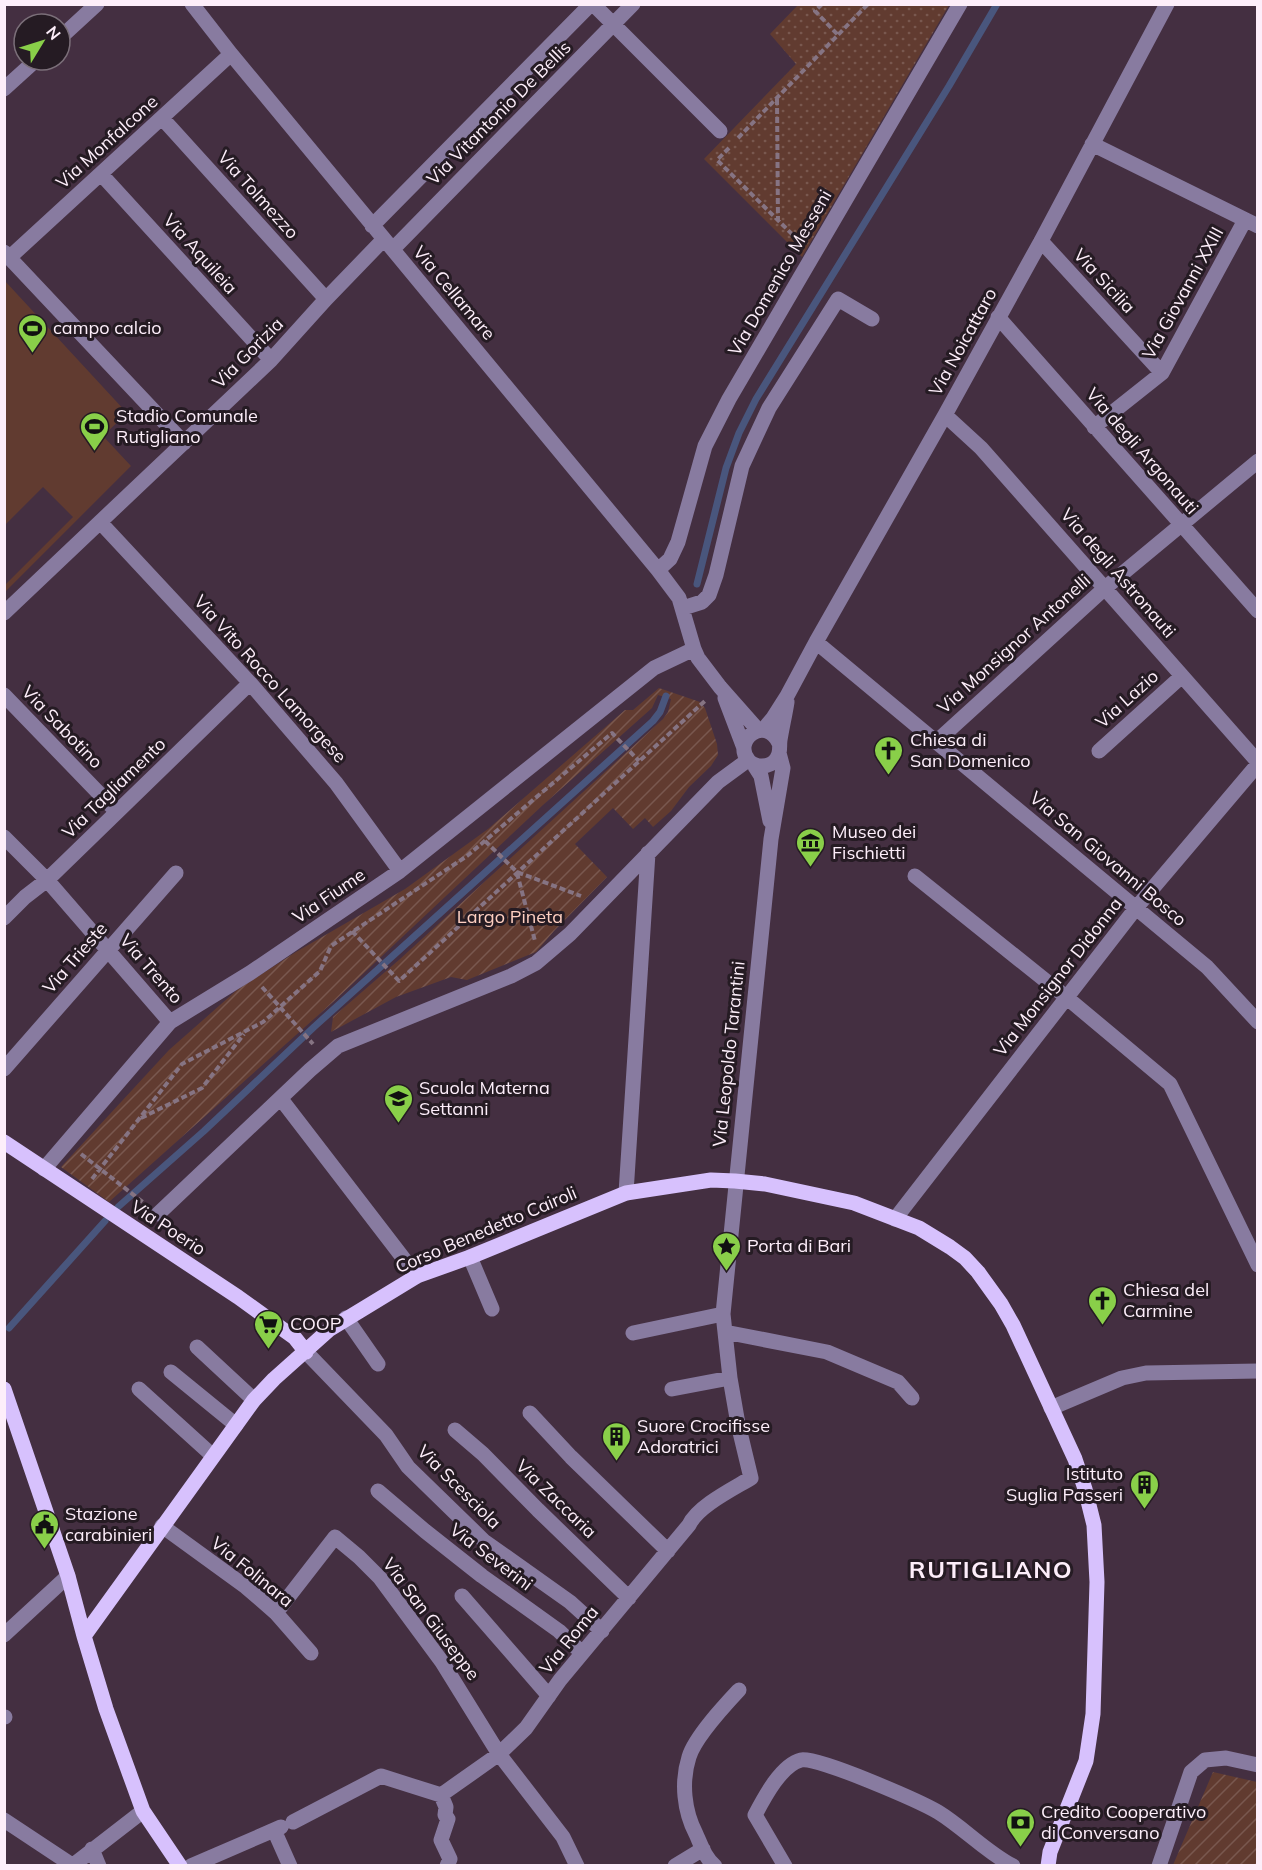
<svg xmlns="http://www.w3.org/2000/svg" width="1262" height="1870" viewBox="0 0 1262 1870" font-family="Mulish,sans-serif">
  <defs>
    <pattern id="grass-dots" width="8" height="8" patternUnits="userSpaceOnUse" patternTransform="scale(1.5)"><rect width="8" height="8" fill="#613b30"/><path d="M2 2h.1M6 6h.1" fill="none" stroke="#79584f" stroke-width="1.8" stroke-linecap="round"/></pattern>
    <pattern id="garden-furrows" width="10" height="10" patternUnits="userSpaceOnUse" patternTransform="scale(1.5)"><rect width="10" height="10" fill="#613b30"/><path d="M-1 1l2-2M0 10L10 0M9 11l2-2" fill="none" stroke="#79584f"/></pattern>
  </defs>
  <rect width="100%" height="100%" fill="#442f41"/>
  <!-- grass -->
  <path fill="url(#grass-dots)" d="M798,5h151l-147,252 -98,-98 92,-95 -26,-30z"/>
  <!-- garden -->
  <path fill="url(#garden-furrows)" d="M659,688l41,14 5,6 12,36 1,11 -7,11 -22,21 -18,24 -18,16 -8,-9 -12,11 -20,-21 -38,36 32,33 -53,54 -18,21 -69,28 -16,-3 -55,20 -65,35 2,-15 67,-58 263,-240 5,-7 3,-13 -13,-4 -6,13 -109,97 -210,197 -224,200 -48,-35 108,-117 68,-60 59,-38 109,-63 83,-60 137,-119h8z
    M1213,1772l44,10v83h-84z"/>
  <!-- pitch -->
  <path fill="#613b30" d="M5,281l122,132 -24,23 28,30 -126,126v-7l68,-68 -30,-30 -38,38z"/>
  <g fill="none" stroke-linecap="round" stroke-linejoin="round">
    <!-- stream -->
    <path stroke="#49567d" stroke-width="7" d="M697,584l29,-116 13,-35 17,-34 193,-313 48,-82
      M118,1207l86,-76 110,-104 339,-306 7,-9 6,-16
      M9,1328l96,-107"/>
    <!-- path -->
    <path stroke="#867483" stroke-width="4" stroke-dasharray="6 3" stroke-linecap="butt" d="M822,4l-7,7 23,24
      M777,99l1,123
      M738,138l130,-134
      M729,148l-12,12 83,82
      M485,841l32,31 64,24
      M517,873l18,68
      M352,931l47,50 307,-281
      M262,987l51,57
      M141,1118l61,-30 42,-54
      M81,1154l63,49
      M92,1179l90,-115 81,-42 7,-6 50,-45 11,-25 136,-90 145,-123 27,28"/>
    <!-- minor -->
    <path stroke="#887ba0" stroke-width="15" d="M192,4l39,50 427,516 21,28 15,51 4,9 22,29 38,43
      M593,4l127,127
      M60,38l37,-34
      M4,89l32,-29
      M162,118l164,181
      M1092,144l166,82
      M101,174l170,186
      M372,226l219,-222
      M1041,241l121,132
      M393,249l240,-245
      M4,252l180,191
      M10,257l221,-203
      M998,317l260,294
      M945,415l36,33 277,314
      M1094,427l68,-54 83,-153
      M100,522l150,161 86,100 64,88
      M658,570l12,-11 8,-17 27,-96 24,-47 231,-395
      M683,608l19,-6 7,-7 7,-20 26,-109 27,-58 69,-109 34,20
      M4,613l267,-253 55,-61 58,-60
      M816,642l391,325 51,55
      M4,695l113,117
      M725,698l19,50
      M763,730l10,-12 14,-22 29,-54 129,-227 96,-174 126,-237
      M936,742l169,-154 153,-127
      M779,743c-14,-29 -48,-2 -30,18 3,3 8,5 13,5 6,0 12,-3 15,-8 4,-6 2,-12 3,-18 2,-13 5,-25 7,-38
      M1099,751l83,-75
      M754,765l7,11 9,45
      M4,837l43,43 123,142
      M915,876l151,121 104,87 88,181
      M4,918l21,-21 22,-17 203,-197
      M4,1069l172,-196
      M281,1099l136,177
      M44,1169l126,-147 80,-49 150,-102 254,-203 40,-19
      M626,1193l22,-340
      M158,1214l152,-144 28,-24 173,-70 25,-13 34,-29 148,-152 30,-22
      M895,1219l241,-311 122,-144
      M470,1257l22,52
      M346,1318l32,46
      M725,1332l102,20 71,30 14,16
      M633,1333l90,-19
      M197,1347l57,53
      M306,1352l80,83 22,32 76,74 86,61 32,29
      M171,1372l65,53
      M139,1389l74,67
      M672,1389l58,-11
      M1051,1408l71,-30 24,-5 112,-2
      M530,1413l41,44 97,94
      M455,1430l28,24 55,56 91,88
      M378,1491l47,40 57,45 77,55 23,22
      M162,1526l84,61 30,26 35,40
      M462,1596l87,100
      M276,1613l59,-76 24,20 21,21 62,84 57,92 64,83 14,29
      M4,1635l64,-59
      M4,1717h1
      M441,1795l5,12 -1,8 3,4 -7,21 9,19 -3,7
      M4,1820l68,45
      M293,1822l88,-46 60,19 58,-41 27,-26 34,-48 129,-155c9,-19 44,-36 62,-47l-13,-54 -8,-46 -7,-64 48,-475 12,-71 -4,-15
      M274,1830l16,36
      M92,1849l7,17
      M72,1866l71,-55
      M191,1866l90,-39
      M675,1866l28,-17
      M715,1866c-10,-8 -14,-21 -19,-32 -12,-23 -15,-52 -7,-77 6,-20 36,-52 50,-67
      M785,1866l-30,-51c9,-17 26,-50 46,-55 16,-4 120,42 137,52 26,16 48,40 75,54
      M1159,1866l32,-94 14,-12 21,-2 32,7"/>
    <!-- major -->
    <path stroke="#d7c1fd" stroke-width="15" d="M4,1142l234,155 57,41 11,14
      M4,1389l64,187 16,60 22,73 37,102 37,55
      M84,1636l170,-236 20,-21 56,-50 87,-53 53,-19 156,-64 85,-13 24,1 30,3 89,19 65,25 31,19 15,11 13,14 23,32 12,21 62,134 10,30 9,36 3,57 -4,132 -7,47 -36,91 -2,14"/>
  </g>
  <!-- icons -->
  <defs>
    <symbol id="stadium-pin" viewBox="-11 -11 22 30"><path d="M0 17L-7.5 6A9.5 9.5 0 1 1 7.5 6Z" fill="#89cf49" stroke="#251b23"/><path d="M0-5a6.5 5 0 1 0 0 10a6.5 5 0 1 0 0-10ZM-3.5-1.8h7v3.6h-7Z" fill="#111"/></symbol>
    <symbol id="church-pin" viewBox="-11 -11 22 30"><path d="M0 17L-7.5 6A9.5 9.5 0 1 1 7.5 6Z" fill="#89cf49" stroke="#251b23"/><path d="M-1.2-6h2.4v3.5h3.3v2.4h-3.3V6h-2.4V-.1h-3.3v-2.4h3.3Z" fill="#111"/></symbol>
    <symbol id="museum-pin" viewBox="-11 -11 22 30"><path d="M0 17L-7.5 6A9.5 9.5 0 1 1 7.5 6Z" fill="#89cf49" stroke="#251b23"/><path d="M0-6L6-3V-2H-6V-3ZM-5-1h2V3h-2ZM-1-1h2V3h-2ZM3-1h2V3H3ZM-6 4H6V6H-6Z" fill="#111"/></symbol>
    <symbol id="school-pin" viewBox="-11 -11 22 30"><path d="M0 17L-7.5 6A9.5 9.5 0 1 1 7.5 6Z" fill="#89cf49" stroke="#251b23"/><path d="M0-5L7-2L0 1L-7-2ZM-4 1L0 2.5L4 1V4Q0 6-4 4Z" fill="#111"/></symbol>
    <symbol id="sight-pin" viewBox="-11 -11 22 30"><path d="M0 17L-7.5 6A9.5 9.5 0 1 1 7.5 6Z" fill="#89cf49" stroke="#251b23"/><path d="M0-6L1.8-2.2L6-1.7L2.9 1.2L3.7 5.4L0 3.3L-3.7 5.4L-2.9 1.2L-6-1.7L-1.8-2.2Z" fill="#111"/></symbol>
    <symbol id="supermarket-pin" viewBox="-11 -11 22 30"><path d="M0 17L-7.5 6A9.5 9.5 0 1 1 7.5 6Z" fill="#89cf49" stroke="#251b23"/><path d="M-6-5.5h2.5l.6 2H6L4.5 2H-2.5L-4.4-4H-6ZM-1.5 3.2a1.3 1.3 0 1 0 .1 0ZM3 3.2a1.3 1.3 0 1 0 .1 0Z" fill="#111"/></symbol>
    <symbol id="building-pin" viewBox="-11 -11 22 30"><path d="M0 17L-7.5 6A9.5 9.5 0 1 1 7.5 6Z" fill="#89cf49" stroke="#251b23"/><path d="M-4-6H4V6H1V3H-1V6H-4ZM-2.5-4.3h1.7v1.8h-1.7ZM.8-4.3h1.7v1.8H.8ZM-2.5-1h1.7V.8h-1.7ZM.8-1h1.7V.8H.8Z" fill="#111"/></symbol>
    <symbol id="civic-pin" viewBox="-11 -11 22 30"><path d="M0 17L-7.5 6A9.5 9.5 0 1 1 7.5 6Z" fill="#89cf49" stroke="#251b23"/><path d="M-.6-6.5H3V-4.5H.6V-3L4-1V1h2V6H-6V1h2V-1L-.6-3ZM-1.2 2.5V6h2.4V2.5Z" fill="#111"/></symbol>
    <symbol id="bank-pin" viewBox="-11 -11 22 30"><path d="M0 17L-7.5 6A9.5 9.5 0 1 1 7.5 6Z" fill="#89cf49" stroke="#251b23"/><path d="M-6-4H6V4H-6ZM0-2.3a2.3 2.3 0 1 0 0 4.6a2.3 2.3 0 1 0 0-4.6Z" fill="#111"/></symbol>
  </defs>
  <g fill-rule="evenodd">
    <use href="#stadium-pin" x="16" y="312" width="33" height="45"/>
    <use href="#stadium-pin" x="78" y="410" width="33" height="45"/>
    <use href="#church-pin" x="872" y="734" width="33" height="45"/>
    <use href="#museum-pin" x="794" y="826" width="33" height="45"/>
    <use href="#school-pin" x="382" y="1082" width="33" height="45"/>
    <use href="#sight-pin" x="710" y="1230" width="33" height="45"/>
    <use href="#church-pin" x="1086" y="1284" width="33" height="45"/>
    <use href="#supermarket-pin" x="252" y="1308" width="33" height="45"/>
    <use href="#building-pin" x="600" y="1420" width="33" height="45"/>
    <use href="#building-pin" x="1128" y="1468" width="33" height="45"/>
    <use href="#civic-pin" x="28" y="1508" width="33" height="45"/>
    <use href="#bank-pin" x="1004" y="1806" width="33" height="45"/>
  </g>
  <g text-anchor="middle" stroke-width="6" stroke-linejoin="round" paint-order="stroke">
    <!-- street labels -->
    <g font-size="18" fill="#fdeefa" stroke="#251b23">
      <text transform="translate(499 113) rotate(-45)" y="6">Via Vitantonio De Bellis</text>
      <text transform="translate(107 142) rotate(-42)" y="6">Via Monfalcone</text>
      <text transform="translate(258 195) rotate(48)" y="6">Via Tolmezzo</text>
      <text transform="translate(200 254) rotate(48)" y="6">Via Aquileia</text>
      <text transform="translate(780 273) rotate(-60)" y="6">Via Domenico Messeni</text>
      <text transform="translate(1104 281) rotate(47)" y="6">Via Sicilia</text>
      <text transform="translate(454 293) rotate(50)" y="6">Via Cellamare</text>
      <text transform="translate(1183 293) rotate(-61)" y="6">Via Giovanni XXIII</text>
      <text transform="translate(963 342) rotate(-61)" y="6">Via Noicattaro</text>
      <text transform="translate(248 353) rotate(-45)" y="6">Via Gorizia</text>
      <text transform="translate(1142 451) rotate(49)" y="6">Via degli Argonauti</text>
      <text transform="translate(1118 573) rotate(49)" y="6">Via degli Astronauti</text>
      <text transform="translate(1014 644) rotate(-42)" y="6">Via Monsignor Antonelli</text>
      <text transform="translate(270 679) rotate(48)" y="6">Via Vito Rocco Lamorgese</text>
      <text transform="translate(1127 699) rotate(-42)" y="6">Via Lazio</text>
      <text transform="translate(62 727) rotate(46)" y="6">Via Sabotino</text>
      <text transform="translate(114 788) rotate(-44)" y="6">Via Tagliamento</text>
      <text transform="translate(1108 859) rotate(40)" y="6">Via San Giovanni Bosco</text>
      <text transform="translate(329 896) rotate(-34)" y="6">Via Fiume</text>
      <text transform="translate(75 958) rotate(-49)" y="6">Via Trieste</text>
      <text transform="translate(151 969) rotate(49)" y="6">Via Trento</text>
      <text transform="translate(1058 977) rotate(-52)" y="6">Via Monsignor Didonna</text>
      <text transform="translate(729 1054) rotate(-84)" y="6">Via Leopoldo Tarantini</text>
      <text transform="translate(168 1228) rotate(33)" y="6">Via Poerio</text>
      <text transform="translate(486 1230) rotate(-23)" y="6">Corso Benedetto Cairoli</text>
      <text transform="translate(459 1487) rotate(45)" y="6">Via Scesciola</text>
      <text transform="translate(556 1499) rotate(44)" y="6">Via Zaccaria</text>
      <text transform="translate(491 1557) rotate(37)" y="6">Via Severini</text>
      <text transform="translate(252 1572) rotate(39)" y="6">Via Folinara</text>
      <text transform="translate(431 1619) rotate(53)" y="6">Via San Giuseppe</text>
      <text transform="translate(569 1640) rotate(-51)" y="6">Via Roma</text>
    </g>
    <!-- poi labels -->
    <g font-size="18" fill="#fdeefa" stroke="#251b23" text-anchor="start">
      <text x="53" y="334">campo calcio</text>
      <text x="116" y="422">Stadio Comunale<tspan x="116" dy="21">Rutigliano</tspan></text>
      <text x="910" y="746">Chiesa di<tspan x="910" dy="21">San Domenico</tspan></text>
      <text x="832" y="838">Museo dei<tspan x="832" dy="21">Fischietti</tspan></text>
      <text x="419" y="1094">Scuola Materna<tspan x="419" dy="21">Settanni</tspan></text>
      <text x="747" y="1252">Porta di Bari</text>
      <text x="1123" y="1296">Chiesa del<tspan x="1123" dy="21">Carmine</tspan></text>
      <text x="290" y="1330">COOP</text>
      <text x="637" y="1432">Suore Crocifisse<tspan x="637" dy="21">Adoratrici</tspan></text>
      <text x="1123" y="1480" text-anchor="end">Istituto<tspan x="1123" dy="21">Suglia Passeri</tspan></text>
      <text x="65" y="1520">Stazione<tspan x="65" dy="21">carabinieri</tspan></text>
      <text x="1041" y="1818">Credito Cooperativo<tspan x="1041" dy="21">di Conversano</tspan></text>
    </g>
    <!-- park labels -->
    <g font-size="18" fill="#fecfc1" stroke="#251b23">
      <text x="510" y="923">Largo Pineta</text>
    </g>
    <!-- district labels -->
    <g font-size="24" font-weight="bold" letter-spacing="1.5" fill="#fdeefa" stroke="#251b23">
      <text x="991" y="1578">RUTIGLIANO</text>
    </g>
  </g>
  <!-- border -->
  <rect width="1262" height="1870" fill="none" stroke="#fdeefa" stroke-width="12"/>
  <!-- north arrow -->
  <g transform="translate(42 42) rotate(52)"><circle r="28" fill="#251b23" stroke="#7b6f79" stroke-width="1.5"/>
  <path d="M0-4.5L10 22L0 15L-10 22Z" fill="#89cf49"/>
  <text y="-9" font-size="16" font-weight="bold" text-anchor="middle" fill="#fdeefa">N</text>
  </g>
</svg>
